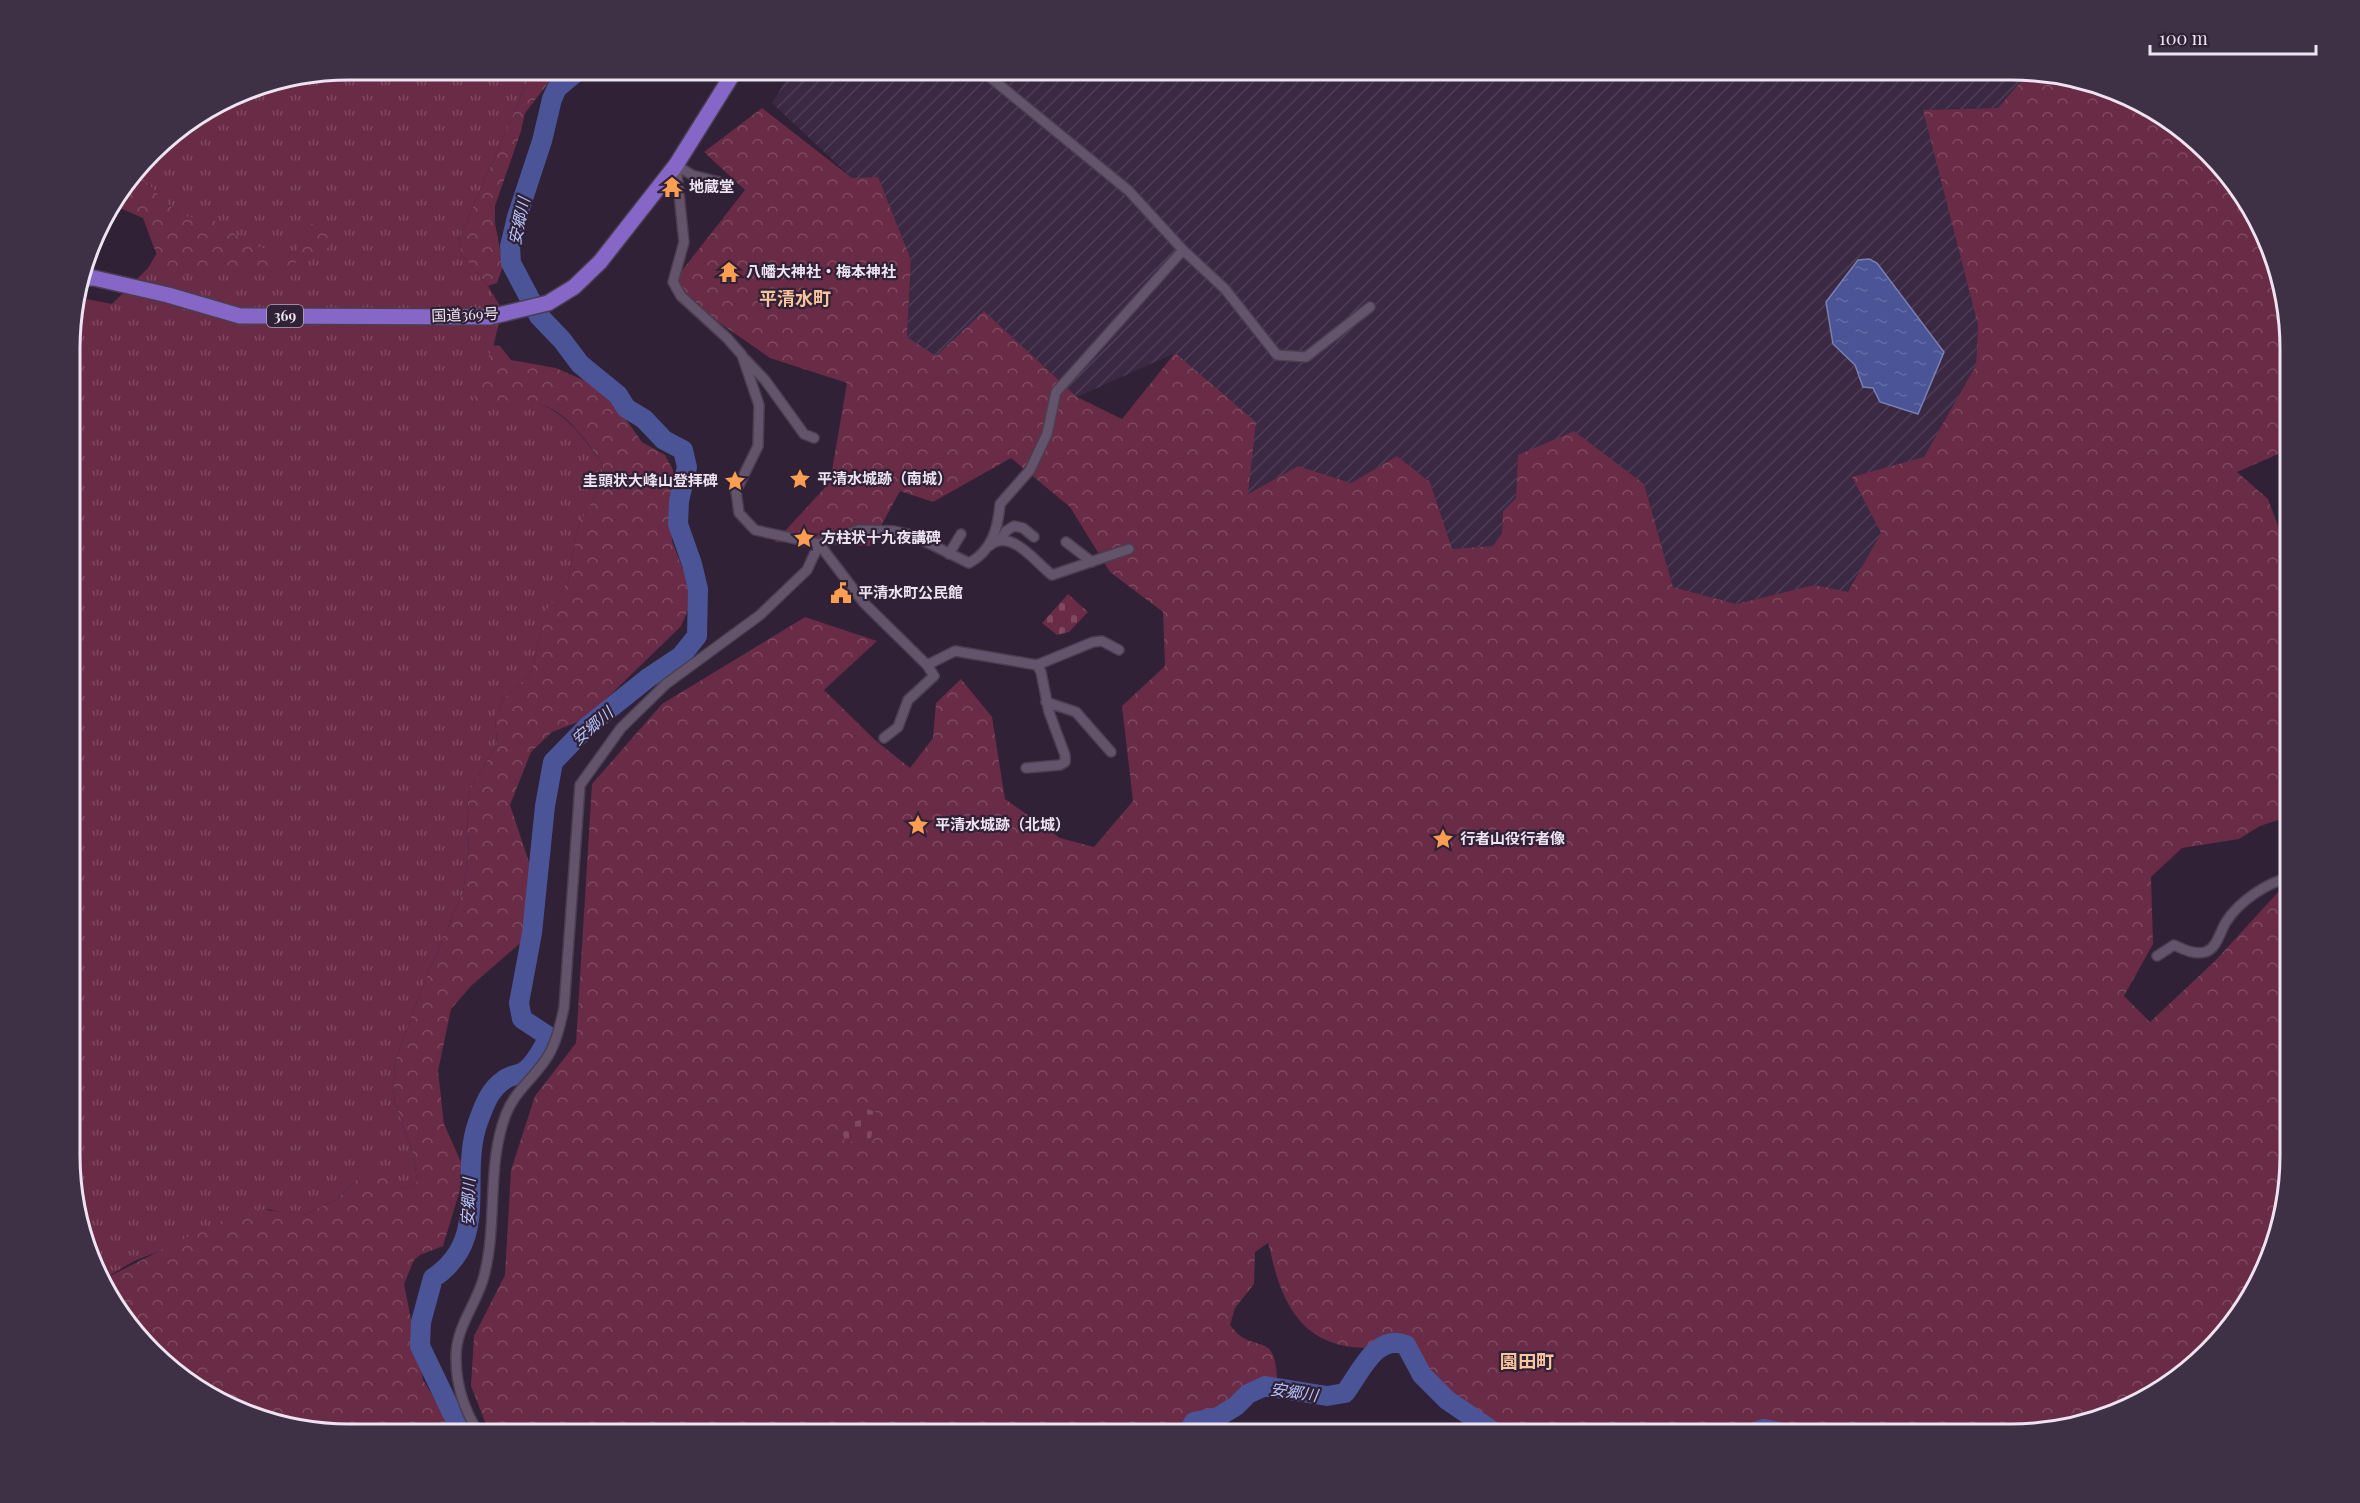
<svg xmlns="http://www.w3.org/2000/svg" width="2360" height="1503" viewBox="0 0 2360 1503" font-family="'Playfair Display','Noto Sans JP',serif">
  <defs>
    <pattern id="industrial-furrows" width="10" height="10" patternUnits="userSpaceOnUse" patternTransform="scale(1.5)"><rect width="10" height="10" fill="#3b2943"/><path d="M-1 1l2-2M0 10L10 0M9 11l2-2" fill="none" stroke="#4e3e55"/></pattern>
    <pattern id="grass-tufts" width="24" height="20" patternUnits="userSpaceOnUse" patternTransform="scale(1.5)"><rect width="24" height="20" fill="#692b45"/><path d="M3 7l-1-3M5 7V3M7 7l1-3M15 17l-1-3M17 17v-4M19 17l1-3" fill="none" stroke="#7f4a60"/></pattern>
    <pattern id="forest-crowns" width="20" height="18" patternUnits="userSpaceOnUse" patternTransform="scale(1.5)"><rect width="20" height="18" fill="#692b45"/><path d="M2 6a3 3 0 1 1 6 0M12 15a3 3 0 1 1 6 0" fill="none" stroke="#7f4a60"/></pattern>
    <pattern id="cemetery-stones" width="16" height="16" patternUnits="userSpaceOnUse" patternTransform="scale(1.5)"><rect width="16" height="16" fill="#692b45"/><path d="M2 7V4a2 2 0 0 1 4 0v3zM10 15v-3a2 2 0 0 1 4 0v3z" fill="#7f4a60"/></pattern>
    <pattern id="water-ripples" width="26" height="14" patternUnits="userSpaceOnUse" patternTransform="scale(1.5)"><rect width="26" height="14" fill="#4a5496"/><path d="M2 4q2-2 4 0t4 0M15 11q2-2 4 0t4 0" fill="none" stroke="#646ca5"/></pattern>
  </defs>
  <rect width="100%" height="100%" fill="#302136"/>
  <!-- industrial -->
  <path fill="url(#industrial-furrows)" d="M793,69h1219l18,2 -32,37 -74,2 54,215 -2,40 -128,228 -34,-8 -78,19 -63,-17 -29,-103 -126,-29 -2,43 -13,13 -1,22 -9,13 -41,3 -22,-67 -33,-26 -46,27 -53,-17 -50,28 -73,-141 -98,44 -93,-86 -48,46 -29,-20 4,-77 -59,-82 -80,-75z"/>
  <!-- grass -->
  <path fill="url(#grass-tufts)" d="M348,69h185l-74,170 3,16 26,31 15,25c-6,17 -9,33 -13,50 -4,16 -15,28 -17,44 12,-1 25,-5 38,-5 47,-1 66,30 92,64l-3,23 -22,39 -10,55 -21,29 -16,63 -29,28 -7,16 2,27 -27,46 -3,18 2,44 -6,40 -43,101 -25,69 -2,35 21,60 3,25 -15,8 -44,-12 -21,21 -33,16 -9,1 -27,-7 -134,52 -32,19 -31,-89v-879l5,-15 36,7 36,-36 31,-53 -38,-38 -6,-1 29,-37 78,-49z"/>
  <!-- forest -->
  <path fill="url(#forest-crowns)" d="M533,69h26l-34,44 -4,18 -26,75v17l8,43 -6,17 -9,3 -26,-31 -3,-16z
    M2030,71l54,8 83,37 87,93 36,121v119l-53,23 31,27 22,59v258l-30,10 -21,13 -57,9 -31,29 2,67 -29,52 26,26 65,-61 75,-82v294l-14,71 -32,66 -93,87 -121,36h-231c-19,-18 -40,-7 -61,1h-230l-53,-35 -52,-54c-59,9 -102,0 -124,-62 -5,-13 -7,-27 -11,-40l-13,9 -1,32 -19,24 -5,17c23,32 45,2 47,54 -34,11 -61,24 -80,55h-704l-4,-2 -18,-46 3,-50 31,-61 6,-105 24,-74 41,-53 16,-259 70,-80 143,-87 72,24 -53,49 51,50 35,28 23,-30 3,-35 25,-24 31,38 13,82 55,39 34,9 39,-46 -11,-95 43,-40 -2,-54 -53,-40 -40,-65 -59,-49 -78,44 -33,-11 -30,55 -95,-4 55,-60 17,-99 -77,-25 -89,-62 -8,-14 72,-92 -41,-38 58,-44 90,70 26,-1 33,83 -4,77 29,19 48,-45 93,86 45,22 53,-66 81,69 -8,72 50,-28 53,17 46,-27 33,26 22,67 41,-3 9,-13 1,-22 13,-13 2,-43 56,-24 70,53 29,103 63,17 78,-19 34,7 33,-59 -29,-56 72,-20 52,-92 2,-40 -55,-215 75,-2z
    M135,176l6,1 38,38 36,6 31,21 17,6 22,13 8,-3 14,-32 16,-7c9,5 18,14 8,25 -17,18 -17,13 -39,20 -6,2 -11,6 -17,8 -19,4 -40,-2 -60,-1 -15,1 -35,9 -49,-2 -9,-8 -18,-39 -23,-51l-30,-13z
    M491,345l9,1 11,14 45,8 41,18 13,11 32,45 23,13 8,15 1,11 -4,25 2,35 20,52v8l-11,25 -11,11 -65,63 -27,22 -26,10 -21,20 -21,53 21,63 -7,72 -52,45 -21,24 -13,62 6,53 17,38 -1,28 -17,56 -23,9 -6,5 -10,24 19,96 33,54h-108l-72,-10 -83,-37 -86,-92 -5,-15 113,-57 43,-14 46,6 33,-16 21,-21 16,-8 28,20 15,-8 -3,-25 -21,-60 2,-35 25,-69 43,-101 6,-40 -2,-44 3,-18 27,-46 -2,-27 7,-16 29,-28 16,-64 21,-28 10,-55 22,-39 3,-23c-43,-60 -56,-70 -130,-58 2,-22 16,-39 18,-61z"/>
  <!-- cemetery -->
  <path fill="url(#cemetery-stones)" d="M1068,594l20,18 -19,20 -12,3 -15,-12z
    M863,1108l13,4 -5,26 -26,5 -4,-19 20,-4z"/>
  <!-- water -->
  <path fill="url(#water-ripples)" stroke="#7b7fb1" stroke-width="1.5" d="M1869,259l8,4 67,89 -26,62 -38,-12 -7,-14 -10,-1 -8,-22 -22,-21 -7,-42 32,-42z"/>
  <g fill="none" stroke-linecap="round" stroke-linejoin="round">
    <!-- river -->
    <path stroke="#4a5496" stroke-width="20" d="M466,1434l-12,-17 -34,-71 1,-24 12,-44c59,-39 25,-99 45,-156 6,-16 11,-32 26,-42 6,-5 15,-5 21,-9 9,-7 20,-24 23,-35l-26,-17 -3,-16 13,-70 13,-127 8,-44 35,-36 60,-48 33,-22 16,-20 1,-47 -6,-25 -14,-40 1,-23 8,-34 -4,-17 -19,-10 -20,-21 -18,-11 -8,-13 -38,-31 -18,-24 -23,-24 -28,-53 -1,-17 7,-29 25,-76 10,-42 5,-11 23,-19
      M1187,1434l7,-12 24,-5 18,-11 12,-12 17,-8 62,10 18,-3c16,-21 31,-60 61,-48l16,30 25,25 50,34
      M1748,1434l16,-5 24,5"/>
    <defs>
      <path id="minor" d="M980,69l149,122 54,59 42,39 52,66 29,2 64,-50
        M676,165l8,77 -11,40 8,14 46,42 15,17 17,50 -1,41 -22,45 3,22 16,17 64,14 40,-14 35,1 18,4 57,28c23,-12 29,-35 31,-59l30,-34 17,-36 9,-42 127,-142
        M676,165l16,10 27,7
        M745,359l20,21 39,54 10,4
        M1001,540l5,-9 8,-5 9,2 11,9
        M1066,542l26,20
        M819,544l45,59 63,62 28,-14 82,14 4,7 8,40 16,43v7l-5,3 -34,3
        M989,546c22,-19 46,16 63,29l77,-26
        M949,554l12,-20
        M1037,665l56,-23 9,-1 17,9
        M1046,702l30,10 35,40
        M884,738l14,-11 10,-27 26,-24 -7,-11
        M2157,956l17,-11c9,4 20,10 31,7 12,-3 15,-21 21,-30 13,-21 41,-39 64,-45
        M2284,1071l6,2
        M479,1434c-15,-25 -23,-48 -23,-77 0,-31 21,-53 28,-81 14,-53 2,-110 22,-162 9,-23 27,-35 40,-55 10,-14 14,-34 18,-51l16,-223 41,-57 45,-44 94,-69 47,-45 12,-26"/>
      <path id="trunk" d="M82,278h12l74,17 72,21 250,1 58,-14 26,-16 26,-25 76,-97 60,-96"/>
    </defs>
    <!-- minor casing -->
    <use href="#minor" stroke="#4a3e50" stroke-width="12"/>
    <!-- trunk casing -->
    <use href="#trunk" stroke="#4a3e50" stroke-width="18"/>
    <!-- minor -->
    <use href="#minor" stroke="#64546b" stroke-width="9"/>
    <!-- trunk -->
    <use href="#trunk" stroke="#8666c7" stroke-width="15"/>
  </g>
  <!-- icons -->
  <defs>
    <symbol id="temple-bare" viewBox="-9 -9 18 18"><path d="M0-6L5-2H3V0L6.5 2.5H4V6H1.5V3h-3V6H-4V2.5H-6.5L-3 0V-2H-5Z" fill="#fb9e52" stroke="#302136" stroke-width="2.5" paint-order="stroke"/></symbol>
    <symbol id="sight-bare" viewBox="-9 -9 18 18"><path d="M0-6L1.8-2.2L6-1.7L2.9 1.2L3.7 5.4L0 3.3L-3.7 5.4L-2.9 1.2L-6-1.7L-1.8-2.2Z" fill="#fb9e52" stroke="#302136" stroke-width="2.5" paint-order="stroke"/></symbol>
    <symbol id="civic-bare" viewBox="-9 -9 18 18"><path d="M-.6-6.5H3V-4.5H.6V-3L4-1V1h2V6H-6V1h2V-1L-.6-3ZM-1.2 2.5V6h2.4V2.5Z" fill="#fb9e52" stroke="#302136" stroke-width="2.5" paint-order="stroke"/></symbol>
  </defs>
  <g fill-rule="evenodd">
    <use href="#temple-bare" x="657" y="172" width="30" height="30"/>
    <use href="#temple-bare" x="714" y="257" width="30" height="30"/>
    <use href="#sight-bare" x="785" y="464" width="30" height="30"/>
    <use href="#sight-bare" x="720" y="466" width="30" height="30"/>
    <use href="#sight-bare" x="789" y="523" width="30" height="30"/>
    <use href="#civic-bare" x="826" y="578" width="30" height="30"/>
    <use href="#sight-bare" x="903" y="810" width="30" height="30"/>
    <use href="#sight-bare" x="1428" y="824" width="30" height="30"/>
  </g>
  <g text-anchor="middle" stroke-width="4.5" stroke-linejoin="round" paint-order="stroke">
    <!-- shield labels -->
    <rect fill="#302136" stroke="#b4a9b9" stroke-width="1.5" x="267" y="305" width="36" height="22" rx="4.5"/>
    <g font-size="14" font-weight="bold" fill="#ede3f1">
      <text x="285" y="321">369</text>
    </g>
    <!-- poi labels -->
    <g font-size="15" font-weight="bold" fill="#ede3f1" stroke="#302136" text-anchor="start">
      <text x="689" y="192">地蔵堂</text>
      <text x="746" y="277">八幡大神社・梅本神社</text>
      <text x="817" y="484">平清水城跡（南城）</text>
      <text x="718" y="486" text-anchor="end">圭頭状大峰山登拝碑</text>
      <text x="821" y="543">方柱状十九夜講碑</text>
      <text x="858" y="598">平清水町公民館</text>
      <text x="935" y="830">平清水城跡（北城）</text>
      <text x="1460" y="844">行者山役行者像</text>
    </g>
    <!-- street labels -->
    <g font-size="15" fill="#ede3f1" stroke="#302136">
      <text transform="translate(465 315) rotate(-2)" y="5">国道369号</text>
    </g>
    <!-- water labels -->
    <g font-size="16" font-style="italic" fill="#b6c3fc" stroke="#302136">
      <text transform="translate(519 221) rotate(-78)" y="6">安郷川</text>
      <text transform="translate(592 726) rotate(-41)" y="6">安郷川</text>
      <text transform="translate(468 1202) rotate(-88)" y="6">安郷川</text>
      <text transform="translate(1294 1392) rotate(8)" y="6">安郷川</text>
    </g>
    <!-- quarter labels -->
    <g font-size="18" font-weight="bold" fill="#fac59e" stroke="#302136">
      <text x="795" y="305">平清水町</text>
      <text x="1527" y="1368">園田町</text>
    </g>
  </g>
  <!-- crop -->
  <path d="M0 0H2360V1503H0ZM349 80H2011A269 269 0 0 1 2280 349V1155A269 269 0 0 1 2011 1424H349A269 269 0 0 1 80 1155V349A269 269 0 0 1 349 80Z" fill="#3f3145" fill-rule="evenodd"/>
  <path fill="none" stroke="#ede3f1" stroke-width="3" d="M349 80H2011A269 269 0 0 1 2280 349V1155A269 269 0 0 1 2011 1424H349A269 269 0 0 1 80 1155V349A269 269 0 0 1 349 80Z"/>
  <!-- scale -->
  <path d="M2150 45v9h166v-9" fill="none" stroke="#ede3f1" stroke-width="3"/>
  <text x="2159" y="45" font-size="18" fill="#ede3f1" stroke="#302136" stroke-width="4.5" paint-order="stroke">100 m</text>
</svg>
